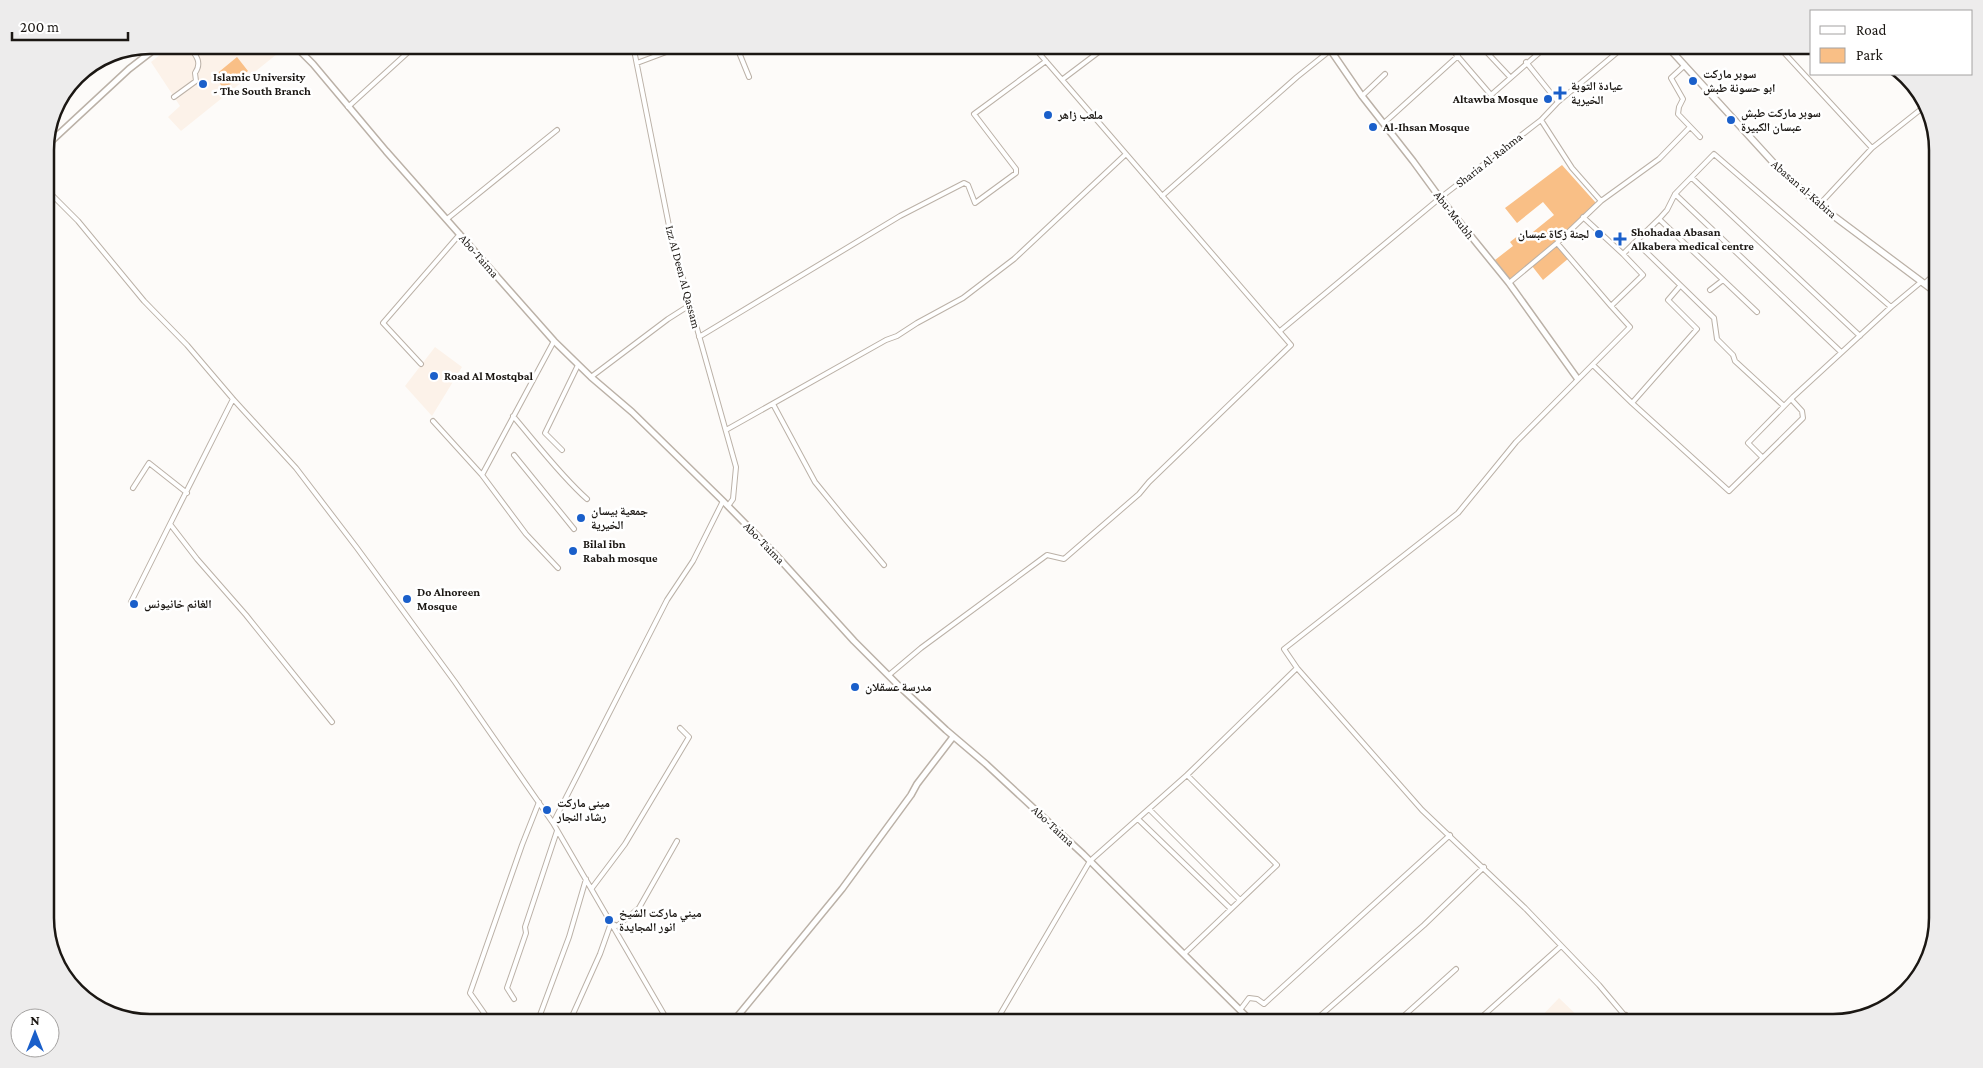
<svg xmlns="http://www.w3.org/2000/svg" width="1983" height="1068" viewBox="0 0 1983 1068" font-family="'Crimson Pro','Noto Naskh Arabic',serif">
  <rect width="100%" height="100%" fill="#fdfbf9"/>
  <!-- built -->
  <path fill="#fcf2e9" d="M172,45h114l1,1 -106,85 -13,-14 12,-11 -29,-44z
    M435,347l27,20 -30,49 -27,-30z
    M1559,998l26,25h-50z"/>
  <!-- green -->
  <path fill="#f9bf86" d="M237,57l11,14 -24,18 -10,-13z
    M1562,165l34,38 -42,42 -44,34 -15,-19 18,-14 -3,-4 14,-11 4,5 26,-21 -11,-13 -26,21 -12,-15z
    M1555,247h5l9,11 -26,22 -11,-14z"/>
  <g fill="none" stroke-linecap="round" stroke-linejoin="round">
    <defs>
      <path id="minor" d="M633,45l38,191 65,231 -3,32 -5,7
        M736,45l13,32
        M1448,45l43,50 57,-50
        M1480,45l30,32
        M1777,45l95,103
        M1408,50l5,-5
        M1526,62l32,40
        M637,63l48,-18
        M1685,65l-14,13 12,21 -4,8 -1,7 22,23
        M1063,79l45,-34
        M1362,96l23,-22
        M174,97l22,-16 -1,-8c8,-11 0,-19 -7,-28
        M348,107l68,-62
        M1541,120l31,48 29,33
        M1384,123l74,-67
        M1692,178l168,158
        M45,188l33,33 66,80 43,44 46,54 63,69 61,80 98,134 98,141 116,200
        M1675,194l166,158
        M1162,196l135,-119 40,-32
        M1819,205l53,-57 53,-42
        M1583,217l40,37
        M447,219l110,-89
        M1659,219l98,93
        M1636,242l78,76 3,21 16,16 2,6 49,45
        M1557,243l54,63
        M1509,283l48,-40 44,-42 58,-42 31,-32
        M1924,284l14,-13
        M1710,290l13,-10
        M1280,331l160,-133 101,-78 17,-18 68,-57
        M699,337l201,-121 64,-33 4,2 7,18 41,-30v-4l-42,-55 72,-53
        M421,364l-38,-41 77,-89
        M1593,365l39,38 97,88 74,-73 -1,-7 -11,-12 2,-2 98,-90 30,-25
        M591,377l77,-58 22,-14
        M233,399l-63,125 27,35 49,56 86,107
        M1632,403l65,-74 -29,-29 12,-14
        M773,404l42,78 31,38 38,45
        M513,416c24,28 47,59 74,83
        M433,421l49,54 44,59 32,34
        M726,430l160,-90 11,-4 20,-13 46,-25 51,-39 112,-105
        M562,450l-17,-17 33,-68
        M514,455l60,74
        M1762,457l-14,-14 43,-44
        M482,475l72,-134
        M133,488l16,-25 38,30
        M131,602l39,-78
        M1297,668l125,142 103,98 74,77 32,38
        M889,675l32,-27 126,-93 17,4 75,-65 10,-12 142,-137 -259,-300
        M1149,809l91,91
        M1138,819l93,90
        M553,823l114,-223 26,-39 30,-60
        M592,888l33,-44 64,-107 -9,-9
        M1184,954l93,-89 -90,-90
        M514,999l-7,-11 19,-55 -1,-6 32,-96
        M1240,1010l9,-12 8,1 7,5 186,-169
        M491,1023l-21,-30 52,-148 17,-43
        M537,1023l32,-86 17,-58
        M569,1023l31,-69 11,-31 6,3 22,-18 38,-67
        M995,1023l95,-162 97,-86 110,-107 -13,-19 174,-136 58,-71 114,-115 -19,-21 32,-31 -20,-21 36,-35 8,-9 8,-16 39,-40 177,153
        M1312,1023l112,-98 60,-58
        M1396,1023l60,-54
        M1475,1023l86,-77
        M1617,1023l9,-8"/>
      <path id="tertiary" d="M294,45l19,19 73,87 168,190 37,36 41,35 91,89 52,53 79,87 45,45 47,44 40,34 97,90 170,169
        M1327,45l35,51 51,65 27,37 69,85 68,95
        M45,147l84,-78 31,-24
        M732,1023l110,-134 69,-94 6,-11 36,-47"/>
      <path id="secondary" d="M1666,45l115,126 38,34 119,89"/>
    </defs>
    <!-- minor casing -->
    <use href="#minor" stroke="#bbb1a7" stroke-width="6"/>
    <!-- tertiary casing -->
    <use href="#tertiary" stroke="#bbb1a7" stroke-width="8"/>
    <!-- secondary casing -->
    <use href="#secondary" stroke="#bbb1a7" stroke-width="8"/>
    <!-- minor -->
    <use href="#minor" stroke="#fff" stroke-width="4"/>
    <!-- tertiary -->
    <use href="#tertiary" stroke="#fff" stroke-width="5"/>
    <!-- secondary -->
    <use href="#secondary" stroke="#fff" stroke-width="5.5"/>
  </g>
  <!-- markers -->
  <g fill="#1a5fca" stroke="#fff" stroke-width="2">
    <circle cx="1693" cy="81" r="5"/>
    <circle cx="203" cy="84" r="5"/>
    <path d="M1557.5 85.5h5v5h5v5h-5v5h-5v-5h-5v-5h5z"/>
    <circle cx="1548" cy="99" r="5"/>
    <circle cx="1048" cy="115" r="5"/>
    <circle cx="1731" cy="120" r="5"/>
    <circle cx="1373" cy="127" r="5"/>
    <circle cx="1599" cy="234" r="5"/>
    <path d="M1617.5 231.5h5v5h5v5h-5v5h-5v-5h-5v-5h5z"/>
    <circle cx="434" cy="376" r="5"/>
    <circle cx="581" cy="518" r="5"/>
    <circle cx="573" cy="551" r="5"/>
    <circle cx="407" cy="599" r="5"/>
    <circle cx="134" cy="604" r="5"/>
    <circle cx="855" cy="687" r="5"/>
    <circle cx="547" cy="810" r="5"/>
    <circle cx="609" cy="920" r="5"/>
  </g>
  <g text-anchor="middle" stroke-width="5" stroke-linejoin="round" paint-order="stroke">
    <!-- poi labels -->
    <g font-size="12" font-weight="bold" fill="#1b1713" stroke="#fff" text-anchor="start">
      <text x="1703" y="78">سوبر ماركت<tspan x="1703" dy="14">ابو حسونة طبش</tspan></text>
      <text x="213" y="81">Islamic University<tspan x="213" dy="14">- The South Branch</tspan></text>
      <text x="1571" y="90">عيادة التوبة<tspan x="1571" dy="14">الخيرية</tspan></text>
      <text x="1538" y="103" text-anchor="end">Altawba Mosque</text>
      <text x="1741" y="117">سوبر ماركت طبش<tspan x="1741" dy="14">عبسان الكبيرة</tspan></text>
      <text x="1058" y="119">ملعب زاهر</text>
      <text x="1383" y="131">Al-Ihsan Mosque</text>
      <text x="1631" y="236">Shohadaa Abasan<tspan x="1631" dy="14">Alkabera medical centre</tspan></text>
      <text x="1589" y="238" text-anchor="end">لجنة زكاة عبسان</text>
      <text x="444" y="380">Road Al Mostqbal</text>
      <text x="591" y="515">جمعية بيسان<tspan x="591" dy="14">الخيرية</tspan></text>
      <text x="583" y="548">Bilal ibn<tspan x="583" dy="14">Rabah mosque</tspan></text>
      <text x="417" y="596">Do Alnoreen<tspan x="417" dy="14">Mosque</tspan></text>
      <text x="144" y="608">الغانم خانيونس</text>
      <text x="865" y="691">مدرسة عسقلان</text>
      <text x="557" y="807">ميني ماركت<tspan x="557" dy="14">رشاد النجار</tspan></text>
      <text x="619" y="917">ميني ماركت الشيخ<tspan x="619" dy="14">انور المجايدة</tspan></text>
    </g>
    <!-- street labels -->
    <g font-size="12" fill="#1b1713" stroke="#fff">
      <text transform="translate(1489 160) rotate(-38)" y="4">Sharia Al-Rahma</text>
      <text transform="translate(1804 189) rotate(41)" y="4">Abasan al-Kabira</text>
      <text transform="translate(1454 215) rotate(52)" y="4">Abu-Msubh</text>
      <text transform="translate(479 256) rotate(49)" y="4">Abo-Taima</text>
      <text transform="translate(683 277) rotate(75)" y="4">Izz Al Deen Al Qassam</text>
      <text transform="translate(764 543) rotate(46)" y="4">Abo-Taima</text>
      <text transform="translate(1053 826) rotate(43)" y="4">Abo-Taima</text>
    </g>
  </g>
  <!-- crop -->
  <path d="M0 0H1983V1068H0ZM150 54H1833A96 96 0 0 1 1929 150V918A96 96 0 0 1 1833 1014H150A96 96 0 0 1 54 918V150A96 96 0 0 1 150 54Z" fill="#edecec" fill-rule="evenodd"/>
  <path fill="none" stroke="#1b1713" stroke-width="2.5" d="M150 54H1833A96 96 0 0 1 1929 150V918A96 96 0 0 1 1833 1014H150A96 96 0 0 1 54 918V150A96 96 0 0 1 150 54Z"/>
  <!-- legend -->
  <rect x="1810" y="10" width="162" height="65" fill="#ffffff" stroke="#a4a2a1"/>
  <rect x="1820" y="26" width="25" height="8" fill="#ffffff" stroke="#a4a2a1"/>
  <text x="1856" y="35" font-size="15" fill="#1b1713">Road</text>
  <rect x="1820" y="48" width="25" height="15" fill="#f9bf86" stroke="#a4a2a1"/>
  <text x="1856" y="60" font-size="15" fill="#1b1713">Park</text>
  <!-- north arrow -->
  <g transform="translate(35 1033)"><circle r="24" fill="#ffffff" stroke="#a4a2a1"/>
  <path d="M0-4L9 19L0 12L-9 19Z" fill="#1a5fca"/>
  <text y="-8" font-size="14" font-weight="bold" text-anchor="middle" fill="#1b1713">N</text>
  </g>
  <!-- scale -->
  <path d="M12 32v8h116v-8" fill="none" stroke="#1b1713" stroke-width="2.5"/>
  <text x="20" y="32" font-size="15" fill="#1b1713" stroke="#ffffff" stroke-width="4" paint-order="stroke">200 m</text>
</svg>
